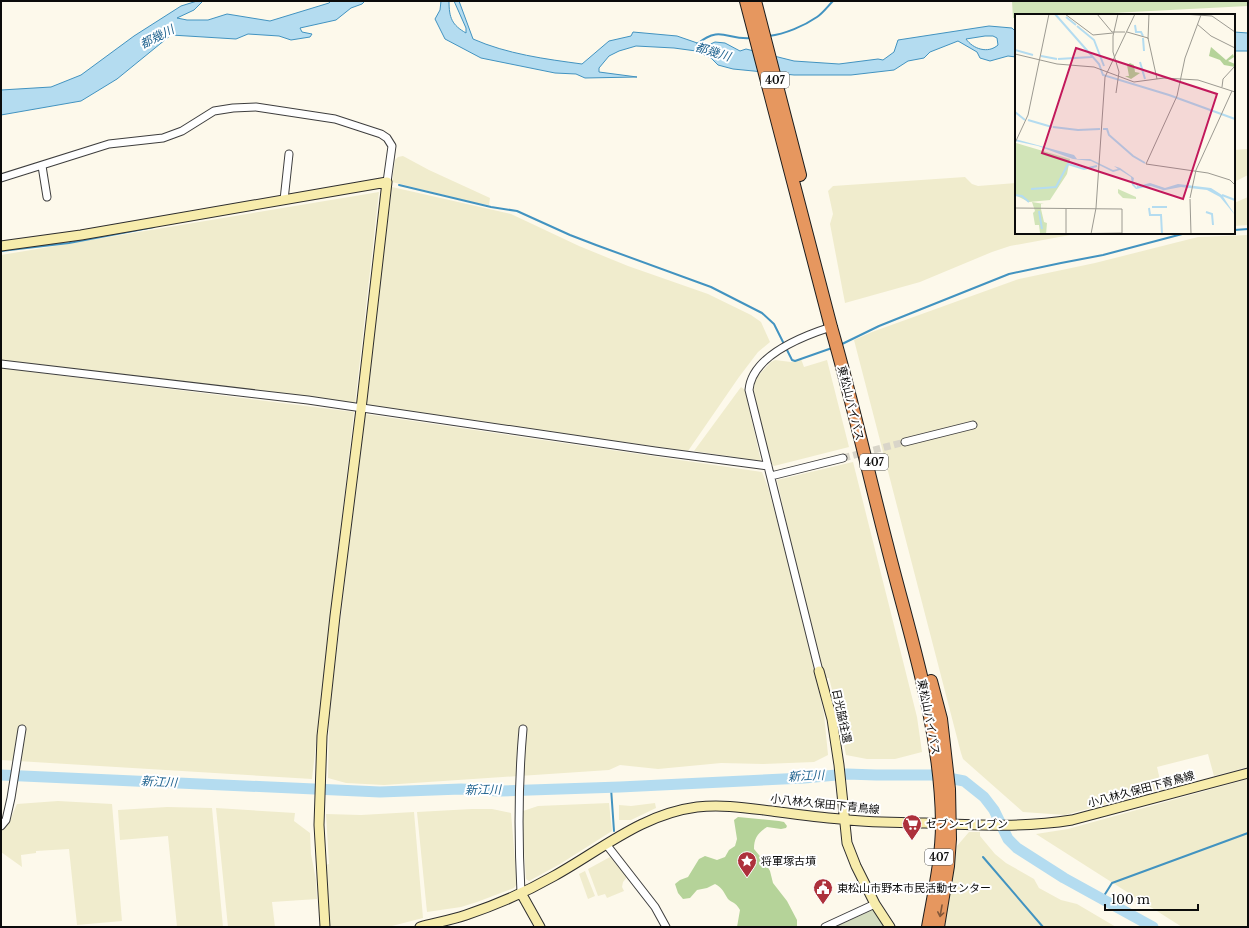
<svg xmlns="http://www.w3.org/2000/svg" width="1249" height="928" viewBox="0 0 1249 928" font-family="'Libre Baskerville','Noto Sans JP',serif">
  <rect width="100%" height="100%" fill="#fdf9eb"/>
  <!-- farmland -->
  <path fill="#f0eccd" d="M1248,149v26l-14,7v-32z
    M403,156l26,14 61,28 -1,7 -13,-2 -84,-21 3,-22 3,-3z
    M965,177l7,7 6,2 38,-3v50h65l-71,13 -18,6 -72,30 -75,21 -15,-79 3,-10 -5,-23 5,-5z
    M392,187l119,27 68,32 49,20 80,28 43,21 10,7 9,20 -12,10 -19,25 -51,74 -323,-45z
    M379,192l-24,212 -354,-43v-106z
    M1248,197v28l-14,1v-23z
    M1248,235v532l-34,9 -6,-22 -51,13 5,22 -97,26 -42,-3 -60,-53 -2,-6 -107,-413 18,-8 147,-53 76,-16 103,-26z
    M801,359l3,8 23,-7 22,87 -75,19 -4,-3 -17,-75 2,-9 16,-17 4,-2 16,2z
    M1,368l353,44 -42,367 -311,-19z
    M741,387l4,3 16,71 -67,-10z
    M365,414l397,58 6,15 16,59 26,106 14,62 4,41 -14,7 -51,2 -42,-1 -63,6 -38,-4 -11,5 -225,15 -38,-2 -18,-5 1,-62z
    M853,462l64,255 5,35 -27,7h-28l-21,-4 -7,-38 -10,-39h-5l-24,-93 -23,-105z
    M1248,779v148h-66l-146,-93 32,-5z
    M58,801l54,3 10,117 -45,4 -8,-76 -33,2v2l-15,2 1,12 -21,-15v-20l9,-12 7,-16z
    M609,803l3,28 -52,33 -31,17 -3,-2 -3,-43v-25l15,-5z
    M655,803l1,5 -25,12h-12v-15l12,1z
    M167,807l45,1 11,119h-46l-9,-91 -48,4 -2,-30z
    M216,808l79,5 -1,8 16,12 1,21 5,26 1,19 -45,3 3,25h-47z
    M472,809h20l19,4 6,71 -3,4 -37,14 -16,5 -34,5 -10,-100z
    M414,812l9,106 -35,9h-58l-5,-62 4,-1 -3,-50 35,1z
    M969,832h11v4l15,18 11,9 28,16 5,9 22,12 16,4 39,23h-171l12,-81z
    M610,857l17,20 -4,5 -1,5 2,4 -17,7 -2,-4 -7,2 -10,-27z
    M585,871l10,25 -7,3 -9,-25z"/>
  <!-- green -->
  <path fill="#d1e4b8" d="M1012,1h236v5l-175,9h-57v3h-3z"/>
  <!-- forest -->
  <path fill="#b5d399" d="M738,817l41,4 5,1 3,4 -1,2 -5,1 -14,-2c-9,6 -13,11 -13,22l10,12 6,10 3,12 14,18 10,19v7h-60l3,-17c-5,-9 -7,-6 -12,-11 -4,-6 -5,-11 -13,-15l-8,4 -10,2 -7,8 -7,1 -5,-6 -3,-9 5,-4 8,-3 11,-18 6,-3 12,4 8,-3 4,-7 6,-4 2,-7 -3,-19z"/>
  <!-- cemetery -->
  <path fill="#d4dcbf" d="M872,910l3,1 11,16h-51z"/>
  <!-- water -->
  <path fill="#b4dcf0" stroke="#4293c0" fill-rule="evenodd" d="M197,1h6l-9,9 -17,8 10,2h21l19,-6 43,7 59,-18 2,-2h34l-3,3 -11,4 -15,12 -36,8 2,4 10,2 -2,3 -19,3 -12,-4 -31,-2 -12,5 -65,-4 -54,44 -36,22 -80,14v-25l50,-3 30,-12 53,-39 47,-30z
    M441,1h8c0,17 3,24 17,32v-5l-12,-27h5l14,38c34,15 72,20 109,25l27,-23 22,-5 2,-4 44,4 29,10 9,-4 10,1 15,8 6,-2 48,12 45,3 39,-5 5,1 11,-8 4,-12 91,-14 23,2 4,4v25l-8,-1 -18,5 -10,-3 -3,-6 -19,-11 -28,11 -6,6 -16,3 -14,9 -43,5h-57l-61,-6 -15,-4 -7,-7 -15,-7 -22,-3 -38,-2 -17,5 -10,5 -10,12v4l38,5 -52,1 -9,-4 -21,-1 -74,-15 -36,-19 -10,-20 5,-9zM985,36h8l4,2 1,7c-10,9 -25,4 -32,-6z
    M1234,32l14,1v18h-14z"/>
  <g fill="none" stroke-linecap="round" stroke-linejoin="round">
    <!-- stream -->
    <path stroke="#4293c0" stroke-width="2" d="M769,36c16,-2 35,-10 48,-19 6,-4 11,-11 16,-16
      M697,44c24,-19 29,-4 54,-6
      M399,185l92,22 26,4 53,24 26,10 115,42 51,26 12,11 10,20
      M1234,230l14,-1
      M1,251l68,-8 85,-16
      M840,345l39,-19 130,-52 52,-11 42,-8 83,-22
      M786,348l6,12 3,1 37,-13
      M611,788l3,43
      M983,857l60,70
      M1102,899l10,-16 136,-50"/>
    <!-- river -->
    <path stroke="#b4dcf0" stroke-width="11" d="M1,775l379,17 81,-3 40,2 119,-4 184,-9 43,-4 29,1h57l31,6 20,16 10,13 14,29 9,9 47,30 89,49"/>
    <!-- street-tunnel -->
    <path stroke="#d9d5c9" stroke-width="7" stroke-dasharray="7 3.5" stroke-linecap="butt" d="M843,458l62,-16"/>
    <defs>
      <path id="street" d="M42,166l5,31
        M1,178l108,-34 54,-6 19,-7 32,-20 19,-3 23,-1 79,12 46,15 6,4 5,8 -5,36
        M284,200l5,-46
        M1,364l307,36 347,51 113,15
        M905,442l68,-17
        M771,476l72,-18
        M819,671l-70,-281c3,-35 54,-54 82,-63
        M1,826l5,-6 5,-22 11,-69
        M606,844l49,63 11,20
        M521,893c-3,-57 -3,-108 2,-164
        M825,927l50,-23"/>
      <path id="secondary" d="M1,246l80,-11 306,-53 -26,227 -26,207 -13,120 -3,89 6,102
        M819,671l13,48 7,46 8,78 9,23 19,38 15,23
        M521,893l19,34
        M420,927c15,-4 31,-7 46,-12 30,-10 60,-23 88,-39 47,-26 88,-62 143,-69 25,-3 50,1 75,4 23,3 45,6 68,8 28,4 57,3 85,4 49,2 98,5 147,-3l176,-47"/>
      <path id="highway" d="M746,1l85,326c21,72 37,145 56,218 23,92 54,183 55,278 0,35 -8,70 -14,104
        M755,1l45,174
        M931,681l10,38 8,70 1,50 -2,27 -10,61"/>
    </defs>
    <!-- street casing -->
    <use href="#street" stroke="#3e3e3e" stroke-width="9"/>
    <!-- secondary casing -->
    <use href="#secondary" stroke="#2d2d2d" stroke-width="11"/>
    <!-- highway casing -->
    <use href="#highway" stroke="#1c1c1c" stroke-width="14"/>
    <!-- street -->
    <use href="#street" stroke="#fff" stroke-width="7"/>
    <!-- secondary -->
    <use href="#secondary" stroke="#f7ecac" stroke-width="9"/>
    <!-- highway -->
    <use href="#highway" stroke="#e6975f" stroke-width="12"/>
  </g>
  <!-- one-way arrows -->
  <defs><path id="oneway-shaft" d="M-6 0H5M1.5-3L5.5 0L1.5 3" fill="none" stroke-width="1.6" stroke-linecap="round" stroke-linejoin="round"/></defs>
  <use stroke="#835839" href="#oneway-shaft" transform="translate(941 911) rotate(100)"/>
  <!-- icons -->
  <defs>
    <symbol id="supermarket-pin" viewBox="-11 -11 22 30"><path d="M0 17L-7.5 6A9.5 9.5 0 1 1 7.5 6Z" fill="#ad313c" stroke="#fff"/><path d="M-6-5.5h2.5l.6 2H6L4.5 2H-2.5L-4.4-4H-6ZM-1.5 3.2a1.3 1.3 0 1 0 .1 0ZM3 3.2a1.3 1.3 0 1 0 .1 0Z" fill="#fff"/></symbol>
    <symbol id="sight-pin" viewBox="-11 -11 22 30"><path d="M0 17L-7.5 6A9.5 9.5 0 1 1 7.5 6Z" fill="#ad313c" stroke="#fff"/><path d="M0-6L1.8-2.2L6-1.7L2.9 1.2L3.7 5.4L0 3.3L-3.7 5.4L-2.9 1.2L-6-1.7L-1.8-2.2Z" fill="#fff"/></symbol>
    <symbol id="civic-pin" viewBox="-11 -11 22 30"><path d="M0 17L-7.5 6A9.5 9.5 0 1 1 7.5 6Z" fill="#ad313c" stroke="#fff"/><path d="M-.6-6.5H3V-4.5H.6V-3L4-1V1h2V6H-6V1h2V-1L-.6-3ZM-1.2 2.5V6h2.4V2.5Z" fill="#fff"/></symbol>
  </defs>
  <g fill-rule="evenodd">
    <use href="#supermarket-pin" x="901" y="813" width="22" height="30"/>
    <use href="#sight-pin" x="736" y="850" width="22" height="30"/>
    <use href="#civic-pin" x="812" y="877" width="22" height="30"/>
  </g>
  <g text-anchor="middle" stroke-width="4" stroke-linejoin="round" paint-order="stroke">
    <!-- shield labels -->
    <g fill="#fff" stroke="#545454" stroke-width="1">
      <rect x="761" y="72" width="28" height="16" rx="3"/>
      <rect x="860" y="454" width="28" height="16" rx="3"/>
      <rect x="925" y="849" width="28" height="16" rx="3"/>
    </g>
    <g font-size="10" font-weight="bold" fill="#0b0b0b">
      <text x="775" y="84">407</text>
      <text x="874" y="466">407</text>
      <text x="939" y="861">407</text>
    </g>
    <!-- street labels -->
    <g font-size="11" fill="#0b0b0b" stroke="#fff">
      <text transform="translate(851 403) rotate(76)" y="4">東松山バイパス</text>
      <text transform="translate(842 716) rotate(78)" y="4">日光脇往還</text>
      <text transform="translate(929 717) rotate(79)" y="4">東松山バイパス</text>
      <text transform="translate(1141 789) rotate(-15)" y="4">小八林久保田下青鳥線</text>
      <text transform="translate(825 804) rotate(6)" y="4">小八林久保田下青鳥線</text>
    </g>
    <!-- poi labels -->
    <g font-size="11" fill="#0b0b0b" stroke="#fff" text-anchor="start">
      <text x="926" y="828">セブン-イレブン</text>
      <text x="761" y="865">将軍塚古墳</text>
      <text x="837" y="892">東松山市野本市民活動センター</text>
    </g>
    <!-- water labels -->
    <g font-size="12" font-style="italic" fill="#216490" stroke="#fff">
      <text transform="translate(157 37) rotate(-27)" y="4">都幾川</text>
      <text transform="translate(713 52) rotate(17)" y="4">都幾川</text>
      <text transform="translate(806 776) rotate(-3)" y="4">新江川</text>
      <text transform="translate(159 782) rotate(3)" y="4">新江川</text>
      <text transform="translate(483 790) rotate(-1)" y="4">新江川</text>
    </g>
  </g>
  <!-- overview -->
  <g transform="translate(1015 14)">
    <rect width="220" height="220" fill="#fdf9eb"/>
    <path d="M1,129l54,16 -3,15 -17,26 -21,2 -14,-7zM103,175l18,8v2l-13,-1 -5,-5zM17,188l12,2h-3v5l3,13 3,1 -1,11 -6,-1 -1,-8h-4l-2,-12 2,-2z" fill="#d1e4b8"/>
    <path d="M196,33l15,13 7,-6 1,3 -6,4 7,3v3l-11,-2 -4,-5 -11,-4zM115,49l4,2 1,7 5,1 -9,6 -6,-3h4l-2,-11z" fill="#b5d399"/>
    <path d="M0,125l59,16 3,4h13l23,11 5,-1 -4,-3 6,2 14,10 -1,5 4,5 -1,-6 2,4 12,-3 15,5 13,-4 33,4 11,7 13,20 -15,-18 -13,-7 -26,-3 -21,4 3,-1 -12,-4 -15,3 -4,-4 -1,-8 -11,-7 -7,2 -22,-11 -18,-2 -35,-13 -23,-5z" fill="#b4dcf0"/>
    <path fill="none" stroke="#b4dcf0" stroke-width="2" d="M40,0l44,50 4,11 66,20 66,24M51,3l10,8M120,11l1,7h5l2,4M62,12l17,14 10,26M128,24l1,13M0,36l18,5M26,42l16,3M43,45l34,-2M125,48l5,17M0,98l10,8M13,106l24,7M38,113l25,3 22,-1M88,115h4l2,6 24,21 12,7M16,175l25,-2 12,-23 16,5 13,-3M0,181l7,1 7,6M207,181l13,5M137,193h15M134,194l1,7h11l1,19M24,197l3,18M191,198l6,2 1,11"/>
    <path fill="none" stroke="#9c9a91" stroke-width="1" d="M50,0l28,21 20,-2M82,0l15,18h13M168,0l29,2 23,16M186,1l-16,43 -8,38 -31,68 62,9 22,7 5,5M182,10l14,12 24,12M112,18l21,6 9,41M133,25l1,-25M0,40l42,10 37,3 40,15 30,-4 34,2 37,12M207,73l1,-8 12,-13M101,79l3,-21 -6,-20v-16l5,-22M0,129l13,-28 21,-101M175,184l6,-28 36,-79M175,185l1,35M0,194l107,1v24l-61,1M51,194v26M76,220l5,-26 9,-131 30,-63"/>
    <path fill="#c2185b" fill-opacity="0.15" stroke="#c2185b" stroke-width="2" d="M61,34l141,46 -34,105 -141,-46z"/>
    <rect width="220" height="220" fill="none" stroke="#0b0b0b" stroke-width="2"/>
  </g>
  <!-- border -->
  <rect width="1249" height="928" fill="none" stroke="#0b0b0b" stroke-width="4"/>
  <!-- scale -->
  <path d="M1105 904v6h93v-6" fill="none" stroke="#0b0b0b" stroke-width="2"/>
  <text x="1111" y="904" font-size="12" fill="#0b0b0b" stroke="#ffffff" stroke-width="3" paint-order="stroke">100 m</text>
</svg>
